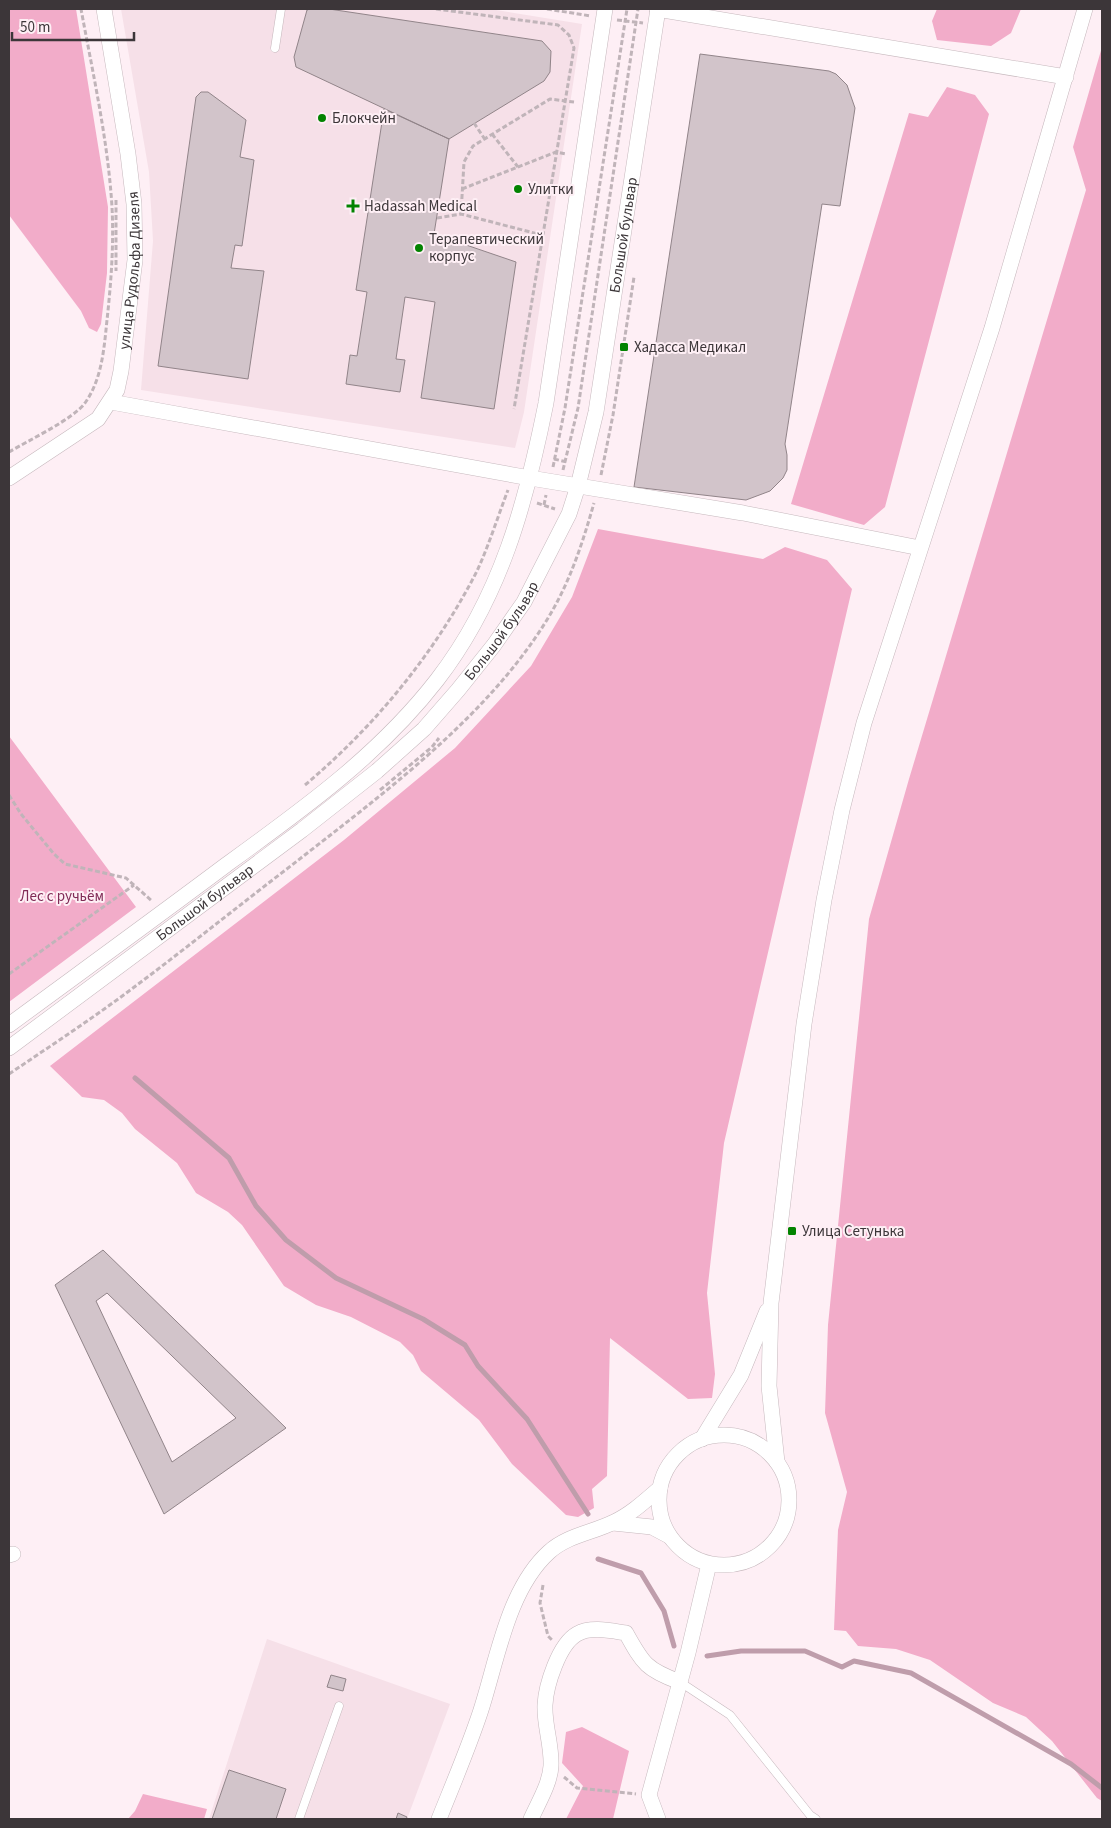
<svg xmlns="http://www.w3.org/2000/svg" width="1111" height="1828" viewBox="0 0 1111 1828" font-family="'Source Sans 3',sans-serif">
  <rect width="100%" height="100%" fill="#feeff5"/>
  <!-- built -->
  <path fill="#f6e0e8" d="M121,9h369l92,15 -58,388 -9,36 -374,-58 12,-149 -4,-69z
    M267,1639l183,65 -43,115h-198z"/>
  <!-- green -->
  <path fill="#f2acc9" d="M9,9h67l32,198 -1,66 -6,51 -4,8 -8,-4 -8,-17 -72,-96z
    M937,9h84l-10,24 -20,13 -54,-6 -5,-19z
    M1102,47v1754l-5,-3 -45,-57 -26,-24 -33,-14 -63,-43 -34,-11 -38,-3 -12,-15 -12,-1 4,-100 9,-38 -22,-79 3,-88 41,-406 40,-140 177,-589 -13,-43z
    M947,87l28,8 14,19 -104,393 -21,18 -73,-21 118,-391 19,4z
    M598,529l165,30 22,-12 42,13 25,29 -128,554 -17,150 8,81 -3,24 -24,1 -78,-61 -3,138 -15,13 2,19 -16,9 -12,-2 -54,-51 -33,-44 -58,-49 -8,-16 -13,-13 -49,-25 -35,-12 -32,-19 -42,-61 -14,-13 -32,-19 -19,-30 -42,-34 -13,-16 -18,-13 -22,-3 -32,-31 294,-226 111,-92 76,-82 41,-69z
    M9,736l127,171 -127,95z
    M582,1727l47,24 -16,68h-47l17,-33 -21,-23 4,-31z
    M143,1794l64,15 -3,10h-76l7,-8z"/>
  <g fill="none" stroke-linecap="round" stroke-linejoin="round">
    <!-- stream -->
    <path stroke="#bf9dab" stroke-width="5" d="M135,1078l94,80 27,48 30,34 50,38 87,41 42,26 13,21 49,53 61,95
      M598,1559l43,14 23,38 10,35
      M707,1656l34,-5h64l37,16 12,-6 57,12 160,91 31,24"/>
  </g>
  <!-- building -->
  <path fill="#d2c4ca" stroke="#918489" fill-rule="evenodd" d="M310,9h19l213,32 9,10 -1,21 -6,9 -95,58 -153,-72 -2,-10 13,-47z
    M700,54l129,17 7,3 11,11 8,23 -15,98 -18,-2 -37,240 2,11v15l-4,8 -13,13 -24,9 -112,-13z
    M201,92h7l38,28 -6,37 14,3 -12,86 -7,-1 -4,23 33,3 -16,108 -90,-13 38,-269z
    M384,109l65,30 -15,95 82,28 -22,147 -73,-11 14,-96 -30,-5 -9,62 9,1 -5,32 -54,-8 4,-29 7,1 10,-64 -11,-2z
    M103,1250l183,178 -122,86 -109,-229zM107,1293l129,125 -64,44 -76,-161z
    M331,1675l15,4 -3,12 -16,-4z
    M229,1770l57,19 -10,30h-64z
    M398,1813l9,4 -1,2h-10z"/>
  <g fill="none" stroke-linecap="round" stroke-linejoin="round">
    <defs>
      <path id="lane" d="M275,48l6,-39
        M680,1682l50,33 80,100 6,4
        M299,1819l40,-113"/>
      <g id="street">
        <path d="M657,9l409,68"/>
        <path d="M111,402l419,76 213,35 177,35"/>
        <path id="s1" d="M9,478l89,-59 19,-29 4,-19 14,-111 -1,-56 -6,-50 -24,-145"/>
        <path d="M9,1025c72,-53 145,-106 217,-160 76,-55 153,-110 211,-185 64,-83 89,-177 109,-277l59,-394"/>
        <path id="s2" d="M9,1048l293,-218 75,-59 47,-42 34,-39 36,-45 30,-43 45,-88 9,-28 18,-74 62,-403"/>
        <circle cx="724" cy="1500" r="65"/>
        <path d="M702,1439l39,-64 26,-64"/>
        <path d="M777,1462l-8,-76 2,-83 33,-279 20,-124 18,-90 22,-87 128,-395 93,-319"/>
        <path d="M613,1523l39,4 17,9"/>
        <path d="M9,1555l4,-1"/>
        <path d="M439,1819c14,-35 29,-70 41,-106 17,-51 27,-123 69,-161 19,-17 43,-19 65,-30 17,-8 31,-21 46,-34"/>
        <path d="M531,1819c7,-16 19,-35 20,-53 1,-21 -7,-41 -6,-61 1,-20 14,-61 32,-71 14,-8 35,-3 49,-1 17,31 21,37 54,49"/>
        <path d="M658,1819l-9,-24 39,-142 21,-89"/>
      </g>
    </defs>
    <!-- lane casing -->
    <use href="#lane" stroke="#c6b8bd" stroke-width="9"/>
    <!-- street casing -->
    <use href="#street" stroke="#c6b8bd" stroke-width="16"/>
    <!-- path -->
    <path stroke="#c0b4b9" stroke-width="3" stroke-dasharray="5 2.5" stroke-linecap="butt" d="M436,9l122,16 11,10 5,13 -60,361
      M547,9l44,7
      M617,20l26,3
      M474,123l10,15
      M492,134l26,33
      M462,189l94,-37 10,2
      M116,200v71
      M461,214l3,-52 9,-16 77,-47 24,3
      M437,218l24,-4 81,21
      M9,452c20,-12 63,-32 76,-49 17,-24 19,-54 22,-83 4,-37 7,-75 5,-113 -4,-66 -19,-133 -31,-198
      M554,459l13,3
      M553,467l12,-59 62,-399
      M563,470l15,-62 60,-399
      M601,475l12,-60 21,-138
      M537,503l18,6
      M544,505l2,-10
      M305,785c70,-59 130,-132 172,-214 12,-26 21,-55 31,-81
      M380,790l52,-43 7,-9
      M9,795l12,19 33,40 11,10 61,14 26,23
      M9,974l125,-89
      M9,1074c40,-27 81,-54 120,-83 55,-41 108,-84 163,-126 88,-69 193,-146 253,-242 24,-38 37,-78 49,-120
      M543,1585l-3,18 8,33 4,4
      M564,1777l13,11 59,6"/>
    <!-- lane -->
    <use href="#lane" stroke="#fff" stroke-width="8"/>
    <!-- street -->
    <use href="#street" stroke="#fff" stroke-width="15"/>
  </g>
  <!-- markers -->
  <g fill="#028300" stroke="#feeff5" stroke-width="2">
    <circle cx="322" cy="118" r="5"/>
    <circle cx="518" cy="189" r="5"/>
    <path d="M350.5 198.5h5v5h5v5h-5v5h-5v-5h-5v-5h5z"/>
    <circle cx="419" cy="248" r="5"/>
    <rect x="619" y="342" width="10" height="10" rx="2.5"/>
    <rect x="787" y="1226" width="10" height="10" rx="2.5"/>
  </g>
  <g text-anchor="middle" stroke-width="4" stroke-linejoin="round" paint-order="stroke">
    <!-- poi labels -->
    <g font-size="15" fill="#3c3639" stroke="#feeff5" text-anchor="start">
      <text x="332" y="123">Блокчейн</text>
      <text x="528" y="194">Улитки</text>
      <text x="364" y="211">Hadassah Medical</text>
      <text x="429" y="244">Терапевтический<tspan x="429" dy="17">корпус</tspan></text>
      <text x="634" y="352">Хадасса Медикал</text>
      <text x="802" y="1236">Улица Сетунька</text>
    </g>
    <!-- street labels -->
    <g font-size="15" fill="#3c3639" stroke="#feeff5">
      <text dy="5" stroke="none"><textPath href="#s2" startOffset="1069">Большой бульвар</textPath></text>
      <text dy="5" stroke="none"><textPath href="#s1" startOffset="262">улица Рудольфа Дизеля</textPath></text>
      <text dy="5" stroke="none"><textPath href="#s2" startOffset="649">Большой бульвар</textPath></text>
      <text dy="5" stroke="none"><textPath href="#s2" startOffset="244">Большой бульвар</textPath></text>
    </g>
    <!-- park labels -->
    <g font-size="15" fill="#802b56" stroke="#feeff5">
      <text x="62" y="901">Лес с ручьём</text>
    </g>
  </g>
  <!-- border -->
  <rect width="1111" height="1828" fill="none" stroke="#3c3639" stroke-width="20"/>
  <!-- scale -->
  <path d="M12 32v8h122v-8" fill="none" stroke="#3c3639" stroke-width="2.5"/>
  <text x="20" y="32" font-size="15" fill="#3c3639" stroke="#feeff5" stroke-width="4" paint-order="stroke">50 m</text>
</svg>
